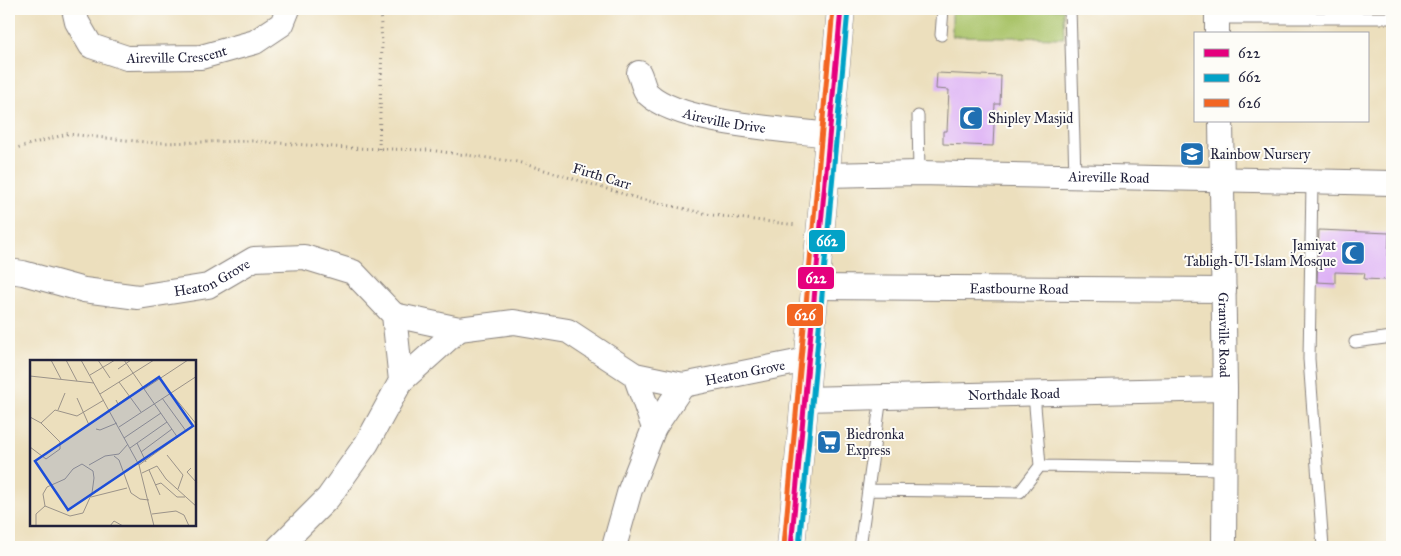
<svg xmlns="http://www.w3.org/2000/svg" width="1401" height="556" viewBox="0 0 1401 556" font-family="'IM FELL Great Primer',serif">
  <rect width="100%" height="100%" fill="#fdfcf7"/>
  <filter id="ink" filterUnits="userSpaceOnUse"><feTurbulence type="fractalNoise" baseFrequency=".02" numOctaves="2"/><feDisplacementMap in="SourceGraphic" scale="10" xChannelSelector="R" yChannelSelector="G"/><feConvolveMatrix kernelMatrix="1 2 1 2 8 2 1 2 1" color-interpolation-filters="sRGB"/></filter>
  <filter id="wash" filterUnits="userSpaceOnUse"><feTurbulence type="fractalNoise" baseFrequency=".0096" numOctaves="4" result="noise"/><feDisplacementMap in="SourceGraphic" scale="20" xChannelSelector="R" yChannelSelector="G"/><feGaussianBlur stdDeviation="1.12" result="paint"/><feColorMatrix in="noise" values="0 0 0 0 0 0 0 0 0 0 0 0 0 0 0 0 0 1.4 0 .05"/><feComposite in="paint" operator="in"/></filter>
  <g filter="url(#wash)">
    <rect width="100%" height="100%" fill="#ecdfbd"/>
    <!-- green -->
    <path fill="#aac46a" stroke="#667352" d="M952,9h111l1,29 -112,-2z"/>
    <g id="blocks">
      <!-- building -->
      <path fill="#dcaef5" d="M937,73l64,3 -1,28h-5l-2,42 -50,-2v-13h4l2,-41 -13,-1z
        M1319,230l70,3 -2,47 -23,-1 1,-6 -30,-1v11l-18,-1z"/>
    </g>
  </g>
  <g filter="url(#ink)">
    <use href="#blocks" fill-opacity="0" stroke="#87807c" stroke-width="1"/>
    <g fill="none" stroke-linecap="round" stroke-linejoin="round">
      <defs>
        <path id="lane" d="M1070,9l5,167
          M1217,18h175
          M941,35l2,-26
          M918,116l1,57
          M1312,183l-3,176 14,188
          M1355,342l37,-5
          M1034,394l6,72
          M868,490l152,2 20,-26 184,3
          M860,547l21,-150"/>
        <g id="street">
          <path id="s1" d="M74,9l3,13 14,24 36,12 74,-1 54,-15 27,-18 6,-15"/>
          <path d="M1217,9v25"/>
          <path id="s2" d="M639,73c3,6 4,16 9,21 32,30 136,35 181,41"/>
          <path id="s3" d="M1221,121l4,268 -1,158"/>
          <path id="s4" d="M825,175l94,-2 473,10"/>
          <path id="s5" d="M9,271l14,2 61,17 54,7 70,-11 46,-27 50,-2 49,15 41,43 7,66 -34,62 -39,55 -49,49"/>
          <path id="s6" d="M814,287l410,3"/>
          <path id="s7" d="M394,315l65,14 55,-7 54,9 67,44 48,10 124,-25"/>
          <path d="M401,381l58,-52"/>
          <path id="s8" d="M803,399l422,-10"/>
          <path d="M654,428l29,-43"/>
          <path d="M614,547l16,-57 24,-62 -19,-53"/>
        </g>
        <path id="highway" d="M791,547l50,-538"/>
      </defs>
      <!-- lane casing -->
      <use href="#lane" stroke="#87807c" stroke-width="13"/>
      <!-- street casing -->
      <use href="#street" stroke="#87807c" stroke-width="26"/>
      <!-- highway casing -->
      <use href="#highway" stroke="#87807c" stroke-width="29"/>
      <!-- path -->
      <path stroke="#87807c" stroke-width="3" stroke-dasharray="1 4" stroke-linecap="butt" d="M379,149l3,-106 -2,-34
        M9,150l58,-16 88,9 97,-2 96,7 81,2 89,12 122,37 72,16 85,10"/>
      <!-- lane -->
      <use href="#lane" stroke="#fff" stroke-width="11"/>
      <!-- street -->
      <use href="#street" stroke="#fff" stroke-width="24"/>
      <!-- highway -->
      <use href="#highway" stroke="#fff" stroke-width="28"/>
      <defs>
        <path id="bus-1" d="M791,547l50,-538"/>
        <path id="bus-2" d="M799,547l49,-537"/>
        <path id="bus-3" d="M784,546l49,-537"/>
      </defs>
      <!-- bus-1 casing -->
      <use href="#bus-1" stroke="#fdfcf7" stroke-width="9"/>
      <!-- bus-2 casing -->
      <use href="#bus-2" stroke="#fdfcf7" stroke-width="9"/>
      <!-- bus-3 casing -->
      <use href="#bus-3" stroke="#fdfcf7" stroke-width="9"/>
      <!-- bus-1 -->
      <use href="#bus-1" stroke="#e5007d" stroke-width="5"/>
      <!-- bus-2 -->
      <use href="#bus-2" stroke="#02a2c7" stroke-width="5"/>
      <!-- bus-3 -->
      <use href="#bus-3" stroke="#f26522" stroke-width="5"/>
    </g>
  </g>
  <!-- icons -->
  <defs>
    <symbol id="mosque-square" viewBox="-11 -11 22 22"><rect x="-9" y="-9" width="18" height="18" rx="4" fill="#1f6fb2" stroke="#fdfcf7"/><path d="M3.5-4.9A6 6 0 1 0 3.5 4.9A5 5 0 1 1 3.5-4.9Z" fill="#fff"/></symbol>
    <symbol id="school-square" viewBox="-11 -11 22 22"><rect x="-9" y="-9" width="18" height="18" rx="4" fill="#1f6fb2" stroke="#fdfcf7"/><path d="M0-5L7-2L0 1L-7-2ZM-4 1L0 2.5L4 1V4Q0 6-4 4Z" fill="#fff"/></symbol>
    <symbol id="supermarket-square" viewBox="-11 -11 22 22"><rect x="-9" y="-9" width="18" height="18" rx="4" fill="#1f6fb2" stroke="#fdfcf7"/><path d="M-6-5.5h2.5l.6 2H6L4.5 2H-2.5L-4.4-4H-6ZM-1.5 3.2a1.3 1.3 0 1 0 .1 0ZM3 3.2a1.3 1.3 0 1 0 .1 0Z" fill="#fff"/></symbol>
  </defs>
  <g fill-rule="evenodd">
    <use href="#mosque-square" x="957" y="104" width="28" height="28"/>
    <use href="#school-square" x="1178" y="140" width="28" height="28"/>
    <use href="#mosque-square" x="1339" y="239" width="28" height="28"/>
    <use href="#supermarket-square" x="815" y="428" width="28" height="28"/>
  </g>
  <g text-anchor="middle" stroke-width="4" stroke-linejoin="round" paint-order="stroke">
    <!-- street labels -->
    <g font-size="14" fill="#22223b" stroke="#fdfcf7">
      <text dy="5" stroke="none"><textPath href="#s1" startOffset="129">Aireville Crescent</textPath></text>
      <text dy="5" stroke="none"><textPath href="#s2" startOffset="105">Aireville Drive</textPath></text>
      <text transform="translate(602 176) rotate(17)" y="5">Firth Carr</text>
      <text dy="5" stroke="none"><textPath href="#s4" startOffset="284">Aireville Road</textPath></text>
      <text dy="5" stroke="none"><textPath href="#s5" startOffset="209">Heaton Grove</textPath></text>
      <text dy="5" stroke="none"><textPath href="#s6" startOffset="205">Eastbourne Road</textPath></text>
      <text dy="5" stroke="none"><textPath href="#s3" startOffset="214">Granville Road</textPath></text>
      <text dy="5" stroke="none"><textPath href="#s7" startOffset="369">Heaton Grove</textPath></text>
      <text dy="5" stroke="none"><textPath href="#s8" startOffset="211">Northdale Road</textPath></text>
    </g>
    <!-- poi labels -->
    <g font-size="14" fill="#22223b" stroke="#fdfcf7" text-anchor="start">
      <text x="988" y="123">Shipley Masjid</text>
      <text x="1210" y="159">Rainbow Nursery</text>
      <text x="1336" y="250" text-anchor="end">Jamiyat<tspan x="1336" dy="16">Tabligh-Ul-Islam Mosque</tspan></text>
      <text x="846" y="439">Biedronka<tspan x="846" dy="16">Express</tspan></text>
    </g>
  </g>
  <!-- overview -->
  <g transform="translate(30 360)">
    <rect width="166" height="166" fill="#ecdfbd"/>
    <path fill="none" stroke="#9b9389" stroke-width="1" d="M21,0l10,19M36,0l11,21M51,0l58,105 15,61M68,0l12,18M94,0l54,78M88,9l13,-9M60,15l25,-15M0,16l64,7M89,22l22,30M114,29l44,-29M141,33l26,32M70,34l54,-34M47,38l12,27M86,40l2,4 11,-8M28,50l7,-17M0,57l11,6 14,-13 22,6 27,-16M89,67l78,-51M66,69l4,1 17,-7M94,78l37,-25M107,83l9,19M0,87l16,12 14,-10v-7l-19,-19M100,88l37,-26M111,92l31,-23M137,95l16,20 -5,14M84,96l5,4 12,33 9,6 9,1M52,104l11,7 1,7 -2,15 -9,20 -13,3 -25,-10 -2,-12 4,-7 18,-8 8,-10zM59,105l16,-9 14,-2 9,-10M109,105l47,-34 -24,-33M161,108l-4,4 10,11M119,110l11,25M112,113l15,-7 9,13 31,28M125,125l6,-2 16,14h8M61,137l36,-9M122,154l24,-3 8,4 5,11M6,166v-12l9,-8M80,166l4,-5 9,5"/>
    <path fill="#1d4ed8" fill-opacity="0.15" stroke="#1d4ed8" stroke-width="2.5" d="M129,17l34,49 -125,84 -33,-49z"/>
    <rect width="166" height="166" fill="none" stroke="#22223b" stroke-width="2.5"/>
  </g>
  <g stroke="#fdfcf7" stroke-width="2">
    <rect x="808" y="229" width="38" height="24" rx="5" fill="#02a2c7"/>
    <rect x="797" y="266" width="38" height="24" rx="5" fill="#e5007d"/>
    <rect x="786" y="303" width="38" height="24" rx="5" fill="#f26522"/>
  </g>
  <g font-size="14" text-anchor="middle" font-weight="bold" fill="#fff">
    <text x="827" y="246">662</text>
    <text x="816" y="283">622</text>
    <text x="805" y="320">626</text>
  </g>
  <!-- margin -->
  <rect width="1401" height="556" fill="none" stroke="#fdfcf7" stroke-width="30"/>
  <!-- legend -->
  <rect x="1194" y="32" width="175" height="90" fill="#fdfcf7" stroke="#a5a5ac"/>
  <rect x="1204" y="49" width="25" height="8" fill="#e5007d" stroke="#a5a5ac"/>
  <text x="1238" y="58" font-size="15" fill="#22223b">622</text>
  <rect x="1204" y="74" width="25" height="8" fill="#02a2c7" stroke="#a5a5ac"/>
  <text x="1238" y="82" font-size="15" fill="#22223b">662</text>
  <rect x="1204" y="99" width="25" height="8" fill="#f26522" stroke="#a5a5ac"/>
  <text x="1238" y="108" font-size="15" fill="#22223b">626</text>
</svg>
